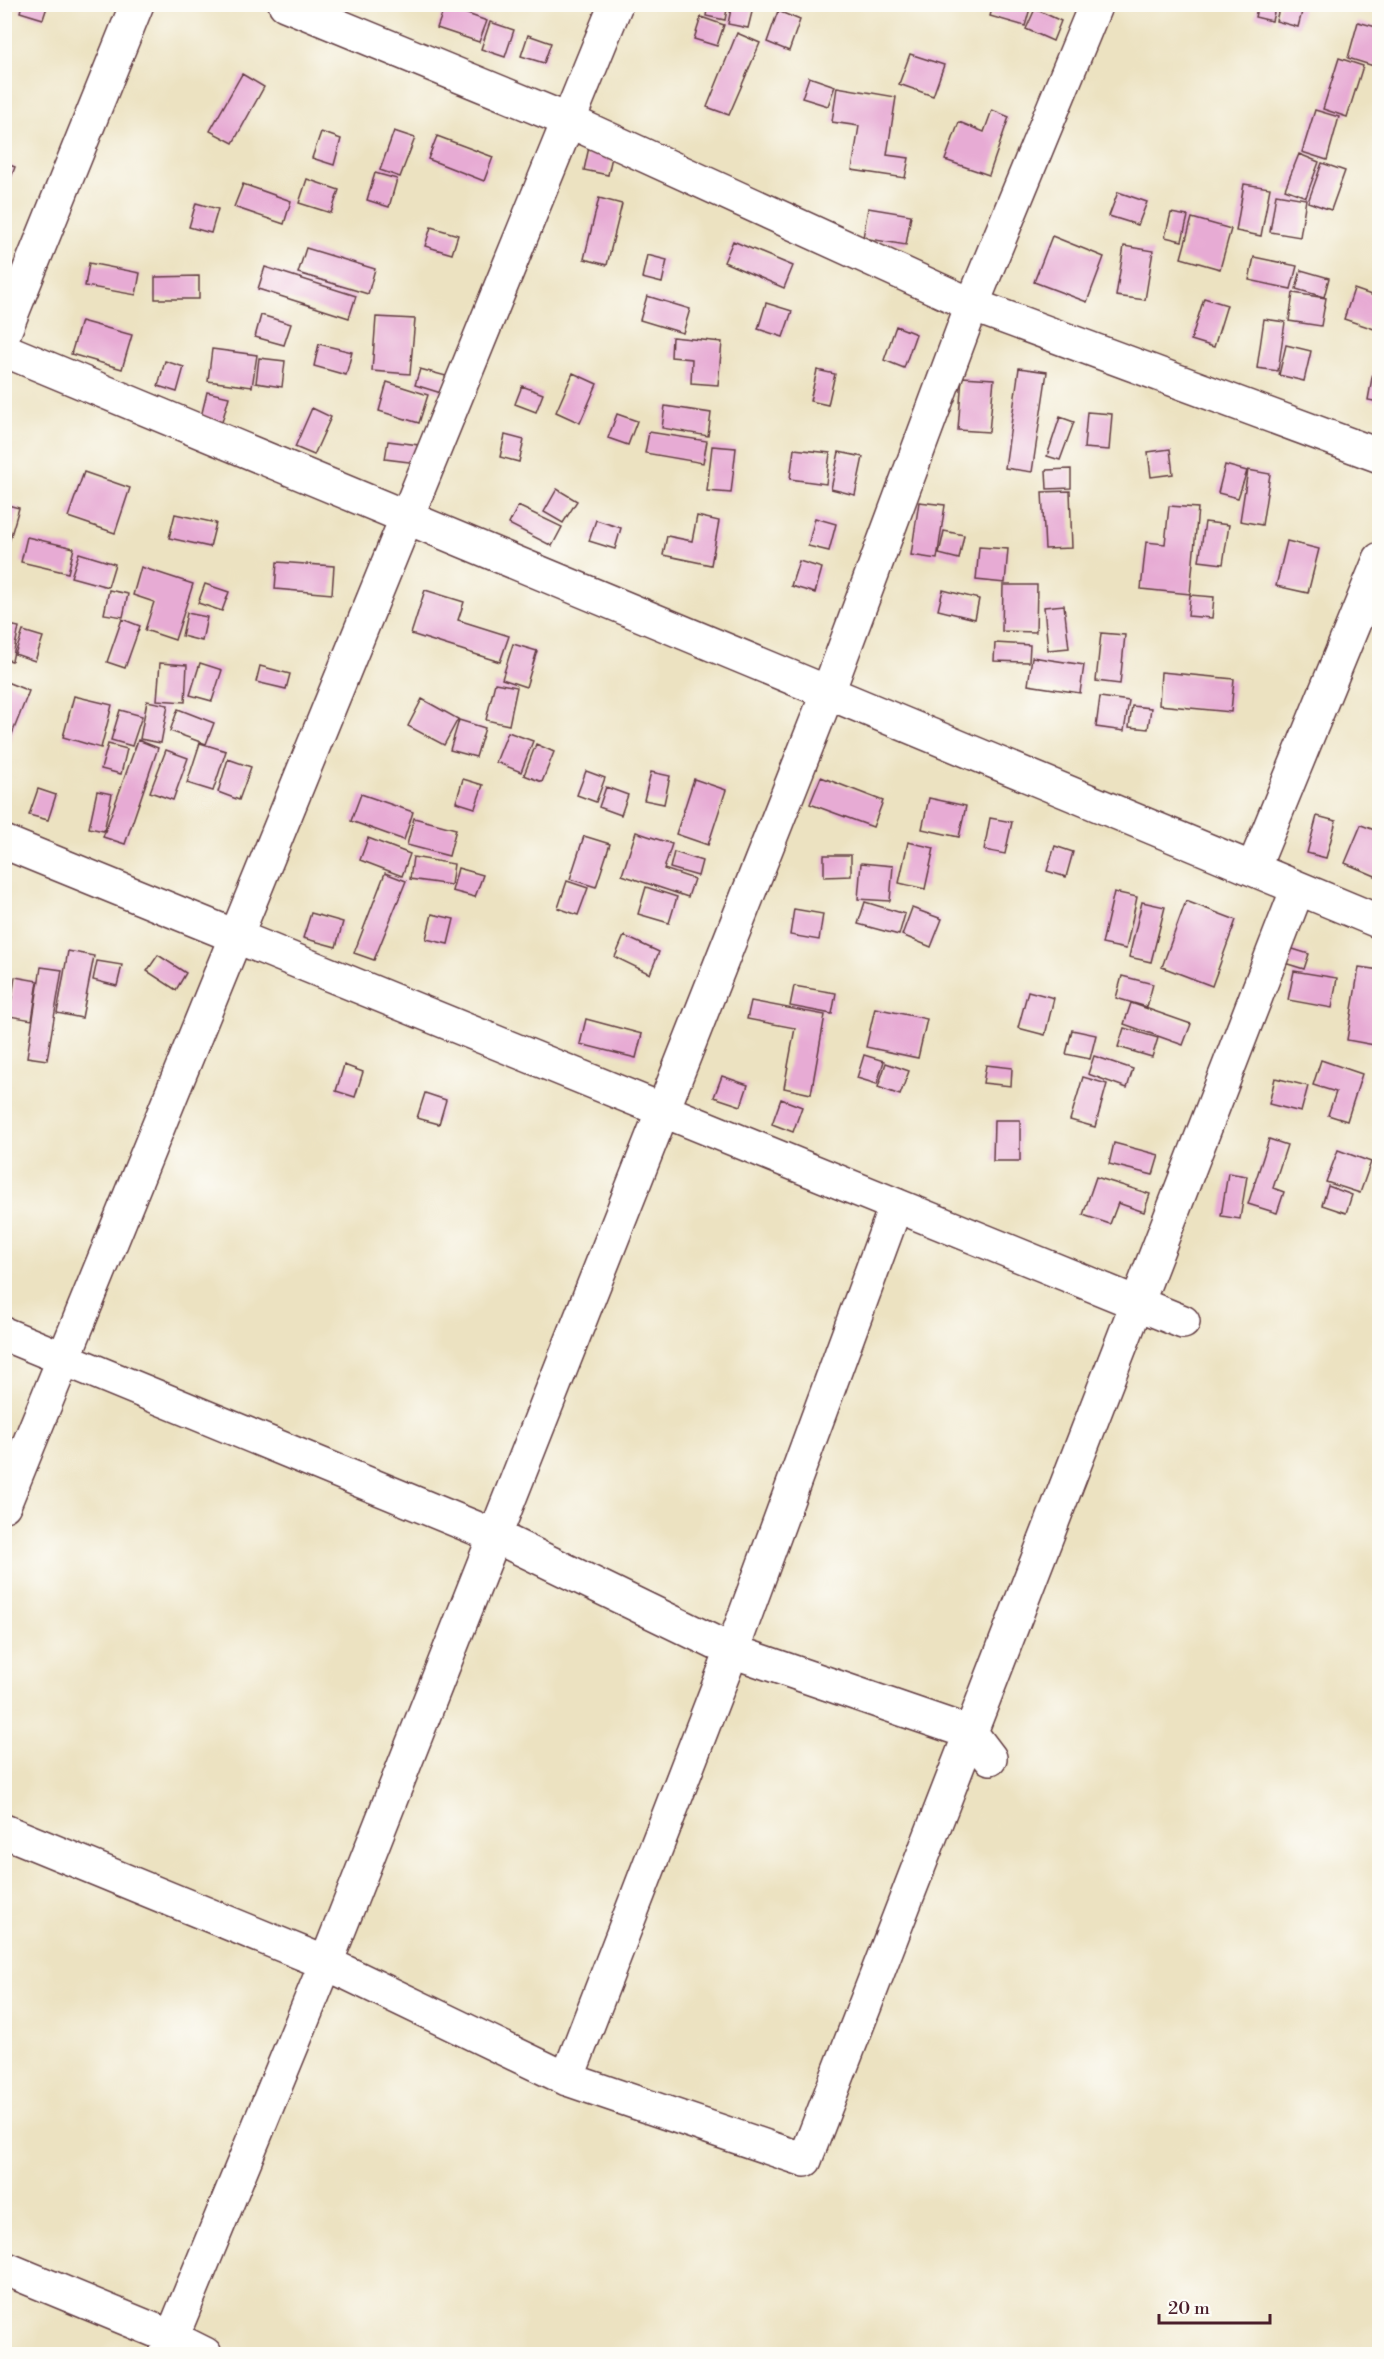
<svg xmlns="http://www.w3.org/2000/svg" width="1384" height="2359" viewBox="0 0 1384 2359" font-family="'Libre Bodoni',serif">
  <rect width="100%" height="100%" fill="#fdfcf7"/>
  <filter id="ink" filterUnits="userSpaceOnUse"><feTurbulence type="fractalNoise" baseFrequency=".0167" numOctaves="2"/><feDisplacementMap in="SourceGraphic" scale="12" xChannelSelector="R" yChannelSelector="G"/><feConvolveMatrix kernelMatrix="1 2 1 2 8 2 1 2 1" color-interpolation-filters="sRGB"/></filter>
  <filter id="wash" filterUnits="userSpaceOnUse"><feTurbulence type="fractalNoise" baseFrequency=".008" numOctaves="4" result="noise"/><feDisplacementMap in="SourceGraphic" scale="24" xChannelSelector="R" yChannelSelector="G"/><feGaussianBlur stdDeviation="1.35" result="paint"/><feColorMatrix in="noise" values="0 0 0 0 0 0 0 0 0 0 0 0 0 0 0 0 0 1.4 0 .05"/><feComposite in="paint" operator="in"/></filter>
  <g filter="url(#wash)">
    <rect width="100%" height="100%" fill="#ece2c1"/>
    <g id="blocks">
      <!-- building -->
      <path fill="#e7abd4" d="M22,4h26l-5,15 -23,-7z
        M450,4h24l-2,8z
        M708,4h20l-3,16 -19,-4z
        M732,4h22l-6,24 -20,-4z
        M1258,4h18l-4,17 -17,-4z
        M1280,4h24l-6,23 -22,-6z
        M993,5h38l-6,21 -35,-10z
        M445,6l42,15 -8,21 -42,-14z
        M1035,9l26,12 -8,20 -27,-12z
        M778,11l22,9 -11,31 -22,-9z
        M701,17l23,8 -7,21 -23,-7z
        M490,22l24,8 -9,27 -24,-8z
        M1358,22l22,6v40l-32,-10z
        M737,33l23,10 -31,72 -22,-8z
        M528,35l23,8 -7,20 -23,-7z
        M910,54l34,11 -11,31 -34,-12z
        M1339,58l24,8 -16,51 -24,-8z
        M242,74l22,13 -31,56 -23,-12z
        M809,77l26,9 -7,20 -26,-8z
        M837,87l59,10 -9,58 22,3 -4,20 -53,-8 7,-44 -27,-4z
        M992,110l17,7 -20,58 -44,-15 14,-38 25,10z
        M1315,110l24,7 -12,43 -25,-8z
        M394,131l21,7 -15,39 -20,-7z
        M321,132l20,7 -7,26 -22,-7z
        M437,136l56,21 -9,24 -56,-22z
        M589,147l24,5 -5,23 -24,-5z
        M1299,154l20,8 -13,35 -21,-8z
        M4,163l11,4 -8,21 -3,-1z
        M1322,163l23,8 -14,39 -23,-8z
        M375,173l22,6 -8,28 -22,-7z
        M307,179l32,11 -8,23 -32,-10z
        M243,184l48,17 -7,23 -50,-17z
        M1244,184l26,4 -9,48 -25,-5z
        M1118,192l29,10 -9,23 -29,-9z
        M1276,194l30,5 -6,38 -30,-5z
        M599,198l23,6 -15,61 -23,-6z
        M196,203l22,6 -7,24 -22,-6z
        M868,208l43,7 -5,30 -43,-7z
        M1171,213l17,3 -6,25 -17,-4z
        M1192,218l39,11 -11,40 -39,-11z
        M431,227l27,8 -6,19 -27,-8z
        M1052,236l52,21 -17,45 -53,-20z
        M733,241l60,25 -9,22 -60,-26z
        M1124,246l29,5 -8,49 -29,-4z
        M306,248l69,21 -7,25 -70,-21z
        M647,255l20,5 -5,23 -20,-5z
        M1254,257l43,9 -6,23 -42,-9z
        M89,263l51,10 -4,22 -51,-9z
        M265,267l91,29 -7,22 -91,-29z
        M1301,270l28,8 -5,19 -28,-8z
        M199,276v23h-44v-22z
        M1354,289l26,9v33l-36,-12z
        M1293,293l33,5 -5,28 -32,-5z
        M647,296l43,13 -7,24 -43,-13z
        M1204,298l23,7 -13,42 -23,-7z
        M766,303l26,8 -9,26 -25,-8z
        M261,315l30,9 -7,21 -29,-8z
        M376,317l39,2 -5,55 -38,-3z
        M1264,319l21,3 -7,49 -21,-3z
        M81,321l51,14 -10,34 -51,-15z
        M896,326l20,8 -12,34 -20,-8z
        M672,337l50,5 -4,43 -27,-2 1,-24 -21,-2z
        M319,344l33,8 -6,23 -32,-9z
        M1286,345l25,6 -7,30 -25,-6z
        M212,349l45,6 -5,32 -44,-6z
        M259,358l26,3 -3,26 -26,-4z
        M165,361l19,6 -7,25 -19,-6z
        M1019,368l28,4 -15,100 -27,-4z
        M420,369l26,7 -5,17 -26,-8z
        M817,370l18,4 -7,31 -18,-4z
        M1373,372l7,1v29l-12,-2z
        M573,373l24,11 -17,39 -24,-11z
        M962,377l32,2 -5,53 -31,-2z
        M387,382l41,13 -9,28 -40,-12z
        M522,386l21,8 -7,18 -21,-8z
        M207,392l22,5 -7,25 -21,-5z
        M665,406l46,7 -3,23 -46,-8z
        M312,408l19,9 -17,38 -19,-8z
        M1087,412l25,2 -3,36 -25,-2z
        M617,414l20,7 -9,24 -20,-7z
        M1060,417l14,5 -14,38 -13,-4z
        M649,432l58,9 -4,22 -58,-10z
        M505,435l19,5 -5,22 -19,-5z
        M388,441l31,4 -2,18 -32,-4z
        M712,446l24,2 -5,45 -24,-2z
        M794,449l36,4 -4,31 -36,-5z
        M1170,449l3,25 -22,3 -3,-25z
        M839,452l24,5 -8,38 -24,-6z
        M1225,465l22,6 -9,27 -20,-5z
        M1071,469v19l-24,1 -1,-19z
        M1248,470l22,4 -8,51 -22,-4z
        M84,472l46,16 -15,45 -47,-16z
        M557,489l20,12 -14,22 -19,-11z
        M1070,491l2,57 -27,1 -3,-57z
        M919,502l26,3 -8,54 -26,-4z
        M4,504l15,4 -14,48h-1z
        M518,506l44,21 -10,19 -43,-22z
        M1169,506l29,2 -8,86 -49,-5 5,-47 19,2z
        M175,514l41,9 -6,24 -41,-9z
        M697,516l22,5 -8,44 -48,-10 4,-19 25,5z
        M815,518l21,6 -7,27 -21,-5z
        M596,520l25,8 -6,21 -26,-8z
        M1205,522l24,3 -6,39 -24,-3z
        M944,531l20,4 -5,24 -20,-5z
        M27,537l47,11 -6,25 -47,-11z
        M1287,541l32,8 -11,44 -32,-7z
        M979,547l29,2 -3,34 -29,-3z
        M79,553l36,11 -7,23 -37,-10z
        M799,561l23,7 -7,25 -24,-7z
        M277,562l57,4 -2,28 -57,-5z
        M141,567l52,17 -18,56 -30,-10 9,-28 -21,-7z
        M205,584l24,8 -7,19 -24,-8z
        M1003,585h34l-1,47 -34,-1z
        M109,590l19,4 -5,23 -19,-3z
        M425,590l39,12 -6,18 51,16 -9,26 -89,-28z
        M943,590l36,9 -4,20 -37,-9z
        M1190,595l24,2 -2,21 -24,-2z
        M1064,605l5,43 -21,2 -4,-43z
        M187,613l20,4 -5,24 -20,-5z
        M122,619l18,7 -15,42 -18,-6z
        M4,624l15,3 -7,34 -8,-2z
        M23,631l20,6 -8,24 -20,-7z
        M1101,633l24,2 -5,49 -24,-3z
        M995,643l35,2 -1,17 -35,-1z
        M513,644l24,7 -11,36 -24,-8z
        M1032,657l52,8 -4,28 -52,-8z
        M160,663l27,2 -2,37 -28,-2z
        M200,663l22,7 -10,31 -22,-6z
        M260,666l30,8 -4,15 -30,-7z
        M1161,672l73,7 -3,33 -72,-7z
        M4,681l25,10 -24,61h-1z
        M495,683l22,4 -8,38 -23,-5z
        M74,696l38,9 -11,43 -38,-11z
        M1100,697l29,4 -5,30 -28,-4z
        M422,699l36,20 -14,26 -36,-19z
        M147,701l21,4 -7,38 -21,-4z
        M1132,706l19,2 -3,21 -19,-2z
        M178,709l36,14 -8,21 -36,-13z
        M120,710l22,6 -10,30 -21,-6z
        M459,720l26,8 -9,29 -26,-7z
        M508,732l25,9 -12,31 -25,-10z
        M138,740l20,8 -33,96 -22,-7z
        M200,743l26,8 -13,40 -26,-8z
        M108,744l19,5 -6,25 -20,-5z
        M536,744l18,8 -12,30 -18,-7z
        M166,750l22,8 -15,42 -23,-8z
        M228,759l23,8 -12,33 -21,-8z
        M586,771l19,7 -9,24 -19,-7z
        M651,772l19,4 -6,28 -20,-4z
        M821,777l62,24 -10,26 -63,-23z
        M463,779l20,6 -8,23 -19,-6z
        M694,779l32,11 -18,55 -32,-11z
        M606,787l22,8 -7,20 -22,-8z
        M38,789l18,6 -8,25 -19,-5z
        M97,791l15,3 -8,37 -15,-3z
        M361,794l52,18 -9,28 -53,-19z
        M929,798l37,8 -7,31 -37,-8z
        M1317,816l19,5 -10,37 -19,-5z
        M414,818l42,11 -7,27 -42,-11z
        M990,818l22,4 -7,32 -21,-4z
        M1361,825l19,7v46l-35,-15z
        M636,832l36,12 -8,25 30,10 -6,18 -66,-22z
        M584,836l26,8 -14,43 -26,-8z
        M368,838l42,16 -8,22 -42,-16z
        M908,842l26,6 -9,41 -26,-6z
        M1055,846l18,6 -7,25 -19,-6z
        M674,852l28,9 -4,15 -28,-8z
        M824,855h27v21l-27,1z
        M413,857l41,7 -3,21 -41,-6z
        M861,863l32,3 -3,35 -32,-2z
        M458,868l25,7 -8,22 -23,-6z
        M385,873l21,8 -32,79 -20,-7z
        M567,881l21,7 -10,27 -20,-7z
        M646,887l31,10 -8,26 -31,-9z
        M1114,892l23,5 -11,52 -24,-5z
        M1186,901l50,19 -24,66 -50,-19z
        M865,902l40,12 -6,21 -41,-11z
        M1142,902l23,5 -14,55 -22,-5z
        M912,908l30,11 -11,28 -29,-12z
        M794,909l29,5 -4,26 -29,-5z
        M311,913l32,9 -7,25 -33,-9z
        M432,914l22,5 -6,25 -22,-5z
        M4,930l5,1 -3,19h-2z
        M624,936l35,16 -9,22 -35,-17z
        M1283,946l26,8 -5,15 -26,-8z
        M68,951l26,5 -12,62 -25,-5z
        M158,955l28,18 -10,17 -29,-19z
        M97,961l25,4 -5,21 -24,-6z
        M41,967l21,3 -15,90 -20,-3z
        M1359,967l21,3v76l-33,-6z
        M1294,971l43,7 -5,30 -44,-8z
        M1122,976l31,8 -6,23 -31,-9z
        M15,977l23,4 -6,39 -23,-4z
        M794,986l42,7 -4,21 -42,-8z
        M1028,991l26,7 -9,37 -27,-7z
        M751,1001l74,14 -14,79 -27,-6 11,-60 -48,-9z
        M1131,1003l60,21 -8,21 -59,-21z
        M875,1008l52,11 -9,39 -52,-11z
        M586,1019l56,15 -6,24 -56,-14z
        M1124,1028l34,10 -6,19 -34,-10z
        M1072,1030l24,5 -6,24 -24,-5z
        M864,1055l20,6 -7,23 -20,-6z
        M1094,1056l39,13 -6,19 -39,-14z
        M1321,1060l41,14 -15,47 -19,-6 8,-23 -23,-7z
        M886,1063l23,8 -9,24 -22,-8z
        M344,1065l19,7 -8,25 -19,-6z
        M986,1065l26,3 -1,18 -28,-3z
        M722,1076l26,9 -7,21 -27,-9z
        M1083,1077l24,7 -12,43 -25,-7z
        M1275,1078l33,8 -7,26 -32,-8z
        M425,1093l21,7 -7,24 -22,-6z
        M781,1099l21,8 -9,25 -21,-8z
        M994,1120h26v41h-27z
        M1269,1139l18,6 -14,43 11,4 -7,21 -29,-9z
        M1114,1143l45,12 -6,20 -44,-11z
        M1338,1150l33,12 -11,31 -34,-11z
        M1228,1173l19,3 -7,43 -19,-3z
        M1096,1177l54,17 -6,18 -26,-9 -8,21 -27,-9z
        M1328,1186l24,9 -6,18 -24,-8z"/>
    </g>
  </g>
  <g filter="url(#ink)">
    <use href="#blocks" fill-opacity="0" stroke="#623c42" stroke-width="1.5"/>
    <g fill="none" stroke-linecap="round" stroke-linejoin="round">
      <defs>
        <path id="street" d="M285,4l282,116 405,185 408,151
          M4,333l133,-329
          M4,350l1376,572
          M4,842l1179,480
          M1253,869l127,-310
          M4,1334l491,202 237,115 239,82 19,25
          M4,1505l612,-1501
          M4,1831l322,132 241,116 238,81 493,-1272
          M567,2079l165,-428 164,-446
          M4,2268l167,69 34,17
          M165,2354l161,-391 502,-1271 144,-387 124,-301"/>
      </defs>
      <!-- street casing -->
      <use href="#street" stroke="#623c42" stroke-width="36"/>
      <!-- street -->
      <use href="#street" stroke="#fff" stroke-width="33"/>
    </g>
  </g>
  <!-- margin -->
  <rect width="1384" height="2359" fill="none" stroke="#fdfcf7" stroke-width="24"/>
  <!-- scale -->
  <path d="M1159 2314v9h111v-9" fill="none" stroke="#4a1f2b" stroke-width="3"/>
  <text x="1168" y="2314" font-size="18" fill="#4a1f2b" stroke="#fdfcf7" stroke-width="4.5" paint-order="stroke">20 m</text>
</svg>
